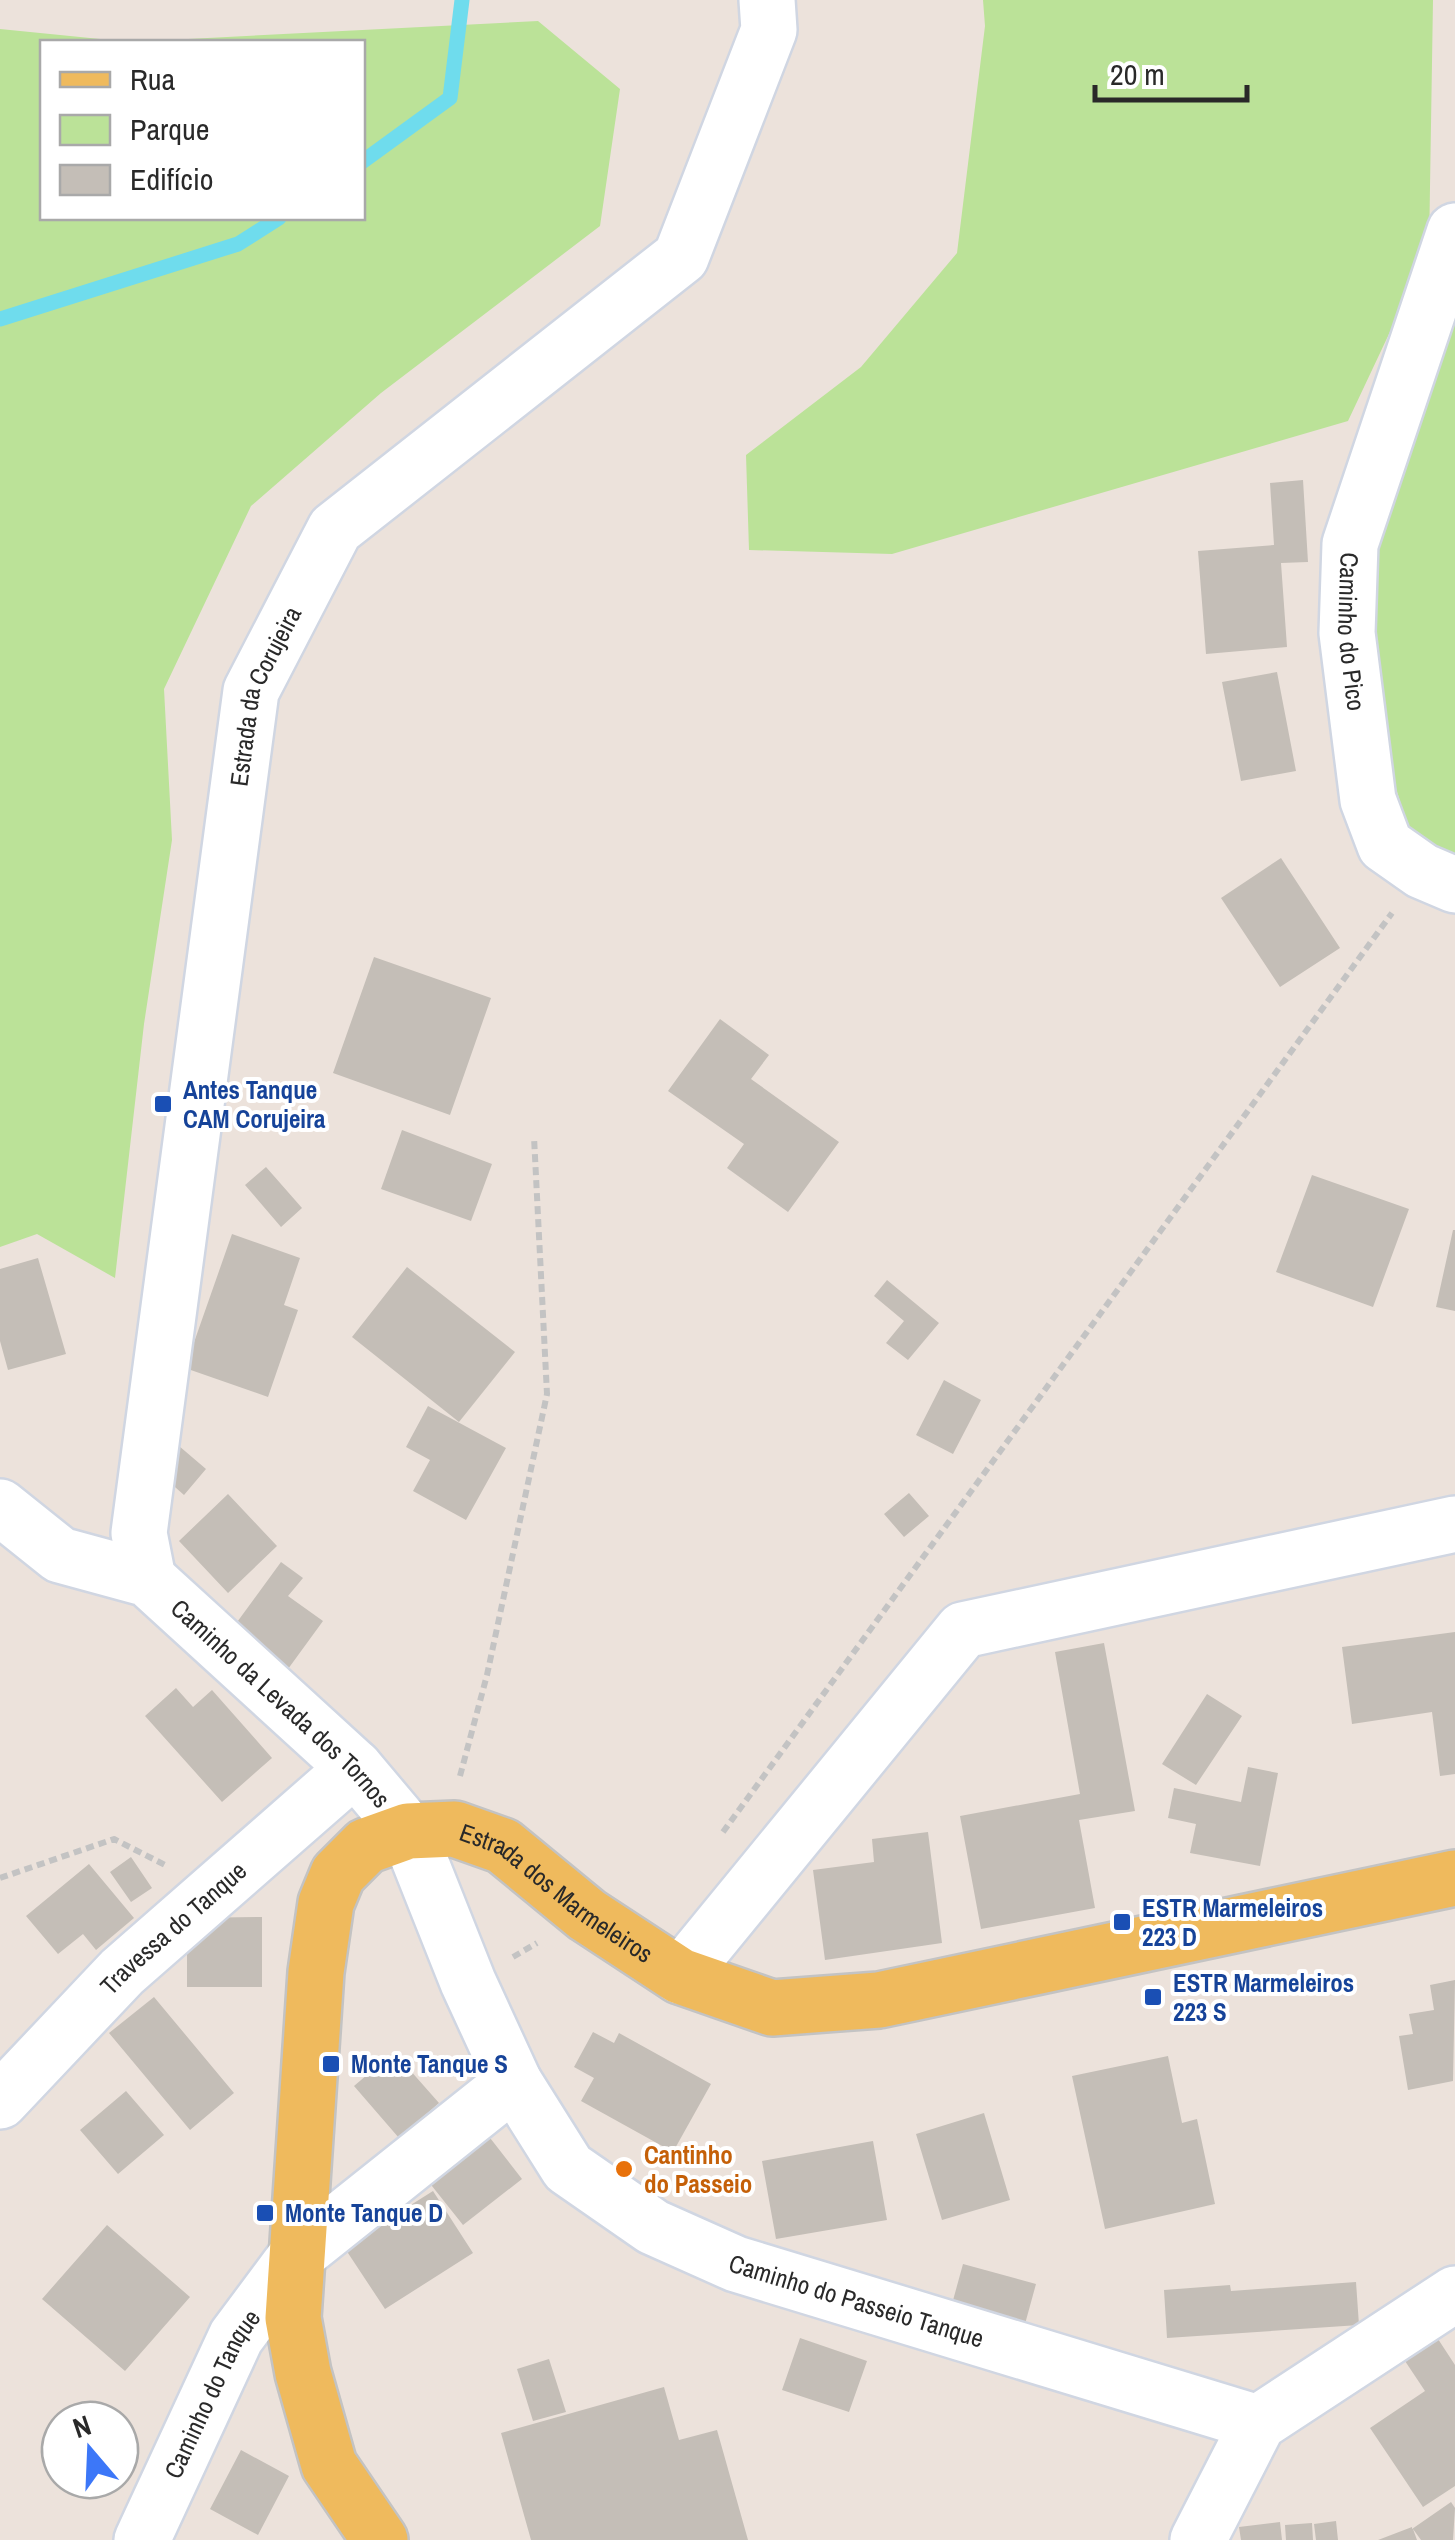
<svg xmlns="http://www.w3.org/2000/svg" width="1455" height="2540" viewBox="0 0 1455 2540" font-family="'Archivo Narrow',sans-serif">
  <rect width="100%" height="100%" fill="#ece2db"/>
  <!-- green -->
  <path fill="#bbe298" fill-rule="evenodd" d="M983,0h450l-4,249 -81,172 -456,133 -143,-4 -3,-95 115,-88 96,-114 28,-227z
    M538,21l82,68 -20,137 -219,167 -130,113 -87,183 8,151 -28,184 -29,254 -78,-44 -37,13v-1218l130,13zM362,42v176h-320v-176z
    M1455,236v649l-33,-14 -75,-238z"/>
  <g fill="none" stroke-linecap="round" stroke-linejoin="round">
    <!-- stream -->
    <path stroke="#6fdced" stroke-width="15" d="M362,162l88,-64 12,-98
      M0,319l238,-75 41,-26"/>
  </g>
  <!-- building -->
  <path fill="#c4beb7" d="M1303,480l5,82 -27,1 6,84 -81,7 -8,-103 76,-6 -4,-62z
    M1277,672l19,99 -55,10 -19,-99z
    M1281,858l59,90 -60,39 -59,-89z
    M374,957l117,41 -41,117 -117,-42z
    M720,1019l49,36 -18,24 88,63 -51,70 -61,-44 17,-24 -76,-53z
    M402,1130l90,34 -21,57 -90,-32z
    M266,1167l36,41 -21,19 -36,-42z
    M1312,1175l97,34 -36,98 -97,-35z
    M1453,1230h2v81l-19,-4z
    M232,1234l68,24 -16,47 14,5 -30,87 -83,-29z
    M38,1258l28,96 -58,16 -8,-29v-72z
    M407,1267l108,85 -56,70 -107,-85z
    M887,1280l52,43 -31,37 -22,-17 18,-22 -30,-25z
    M944,1380l37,20 -28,54 -37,-19z
    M428,1406l78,42 -40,72 -53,-29 17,-31 -24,-13z
    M172,1440l34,29 -22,26 -34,-30z
    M909,1493l20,23 -25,21 -20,-23z
    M228,1494l49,52 -49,47 -49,-52z
    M281,1562l22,16 -15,18 35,25 -35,48 -56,-40z
    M1455,1632v142l-15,2 -8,-64 -80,12 -10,-77z
    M1104,1643l31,168 -56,9 16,88 -114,21 -21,-113 120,-22 -25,-142z
    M176,1688l17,19 19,-17 60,68 -50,44 -77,-86z
    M1207,1694l35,22 -46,69 -34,-21z
    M1248,1767l30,6 -18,93 -70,-13 6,-29 -28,-6 6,-30 67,14z
    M928,1832l14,111 -117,17 -12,-90 61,-8 -2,-23z
    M131,1857l21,31 -21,14 -21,-30z
    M89,1864l45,54 -38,32 -13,-16 -25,20 -32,-38z
    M262,1917v70h-75v-69z
    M1455,1980l-2,101 -45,9 -9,-54 14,-2 -4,-20 25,-4 -4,-25z
    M154,1997l80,96 -44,37 -81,-97z
    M593,2032l21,11 5,-10 92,51 -38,68 -92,-51 13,-23 -20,-11z
    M394,2052l45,51 -40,35 -45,-52z
    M1168,2056l14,67 15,-4 18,85 -110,25 -33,-153z
    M126,2091l38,44 -46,39 -38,-44z
    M984,2113l26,87 -68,20 -26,-86z
    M487,2134l35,45 -59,46 -35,-44z
    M873,2141l14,79 -111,19 -14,-78z
    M433,2191l40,62 -88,56 -41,-62z
    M107,2225l83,72 -65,74 -83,-72z
    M963,2264l73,20 -11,40 -73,-20z
    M1356,2282l3,43 -192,13 -3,-48 66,-5 1,6z
    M800,2338l67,23 -18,51 -67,-22z
    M1438,2339l17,26v121l-32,21 -53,-79 55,-37 -20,-30z
    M549,2359l17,53 -33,9 -16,-52z
    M664,2387l15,53 38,-10 31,110h-217l-30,-107z
    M241,2450l48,26 -31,59 -48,-26z
    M1451,2502l4,6 -2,32h-32l-8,-11 4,11h-39l34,-13v2z
    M1336,2521l2,19h-22l-2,-16z
    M1280,2522l2,18h-41l-2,-13z
    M1312,2523l1,17h-27l-1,-15z"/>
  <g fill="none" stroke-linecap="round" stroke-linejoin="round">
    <defs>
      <g id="minor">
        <path id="s1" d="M1455,231l-105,313 -3,89 21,167 17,45 37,26 33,14"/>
        <path id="s2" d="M0,1507l60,48 88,24 207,189 53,63 60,151 46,100 54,86 85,59 83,37 522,159"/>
        <path id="s3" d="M148,1579l-9,-46 112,-842 84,-162 346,-272 88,-227 -2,-30"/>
        <path d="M680,1976l283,-346 492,-106"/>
        <path id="s4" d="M0,2101l122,-129 233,-204"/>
        <path id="s5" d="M142,2540l94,-203 61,-82 217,-173"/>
        <path d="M1198,2540l60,-117 197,-129"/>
      </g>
      <g id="major">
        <path id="s6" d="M380,2540l-51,-75 -26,-92 -10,-55 23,-346 10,-69 12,-29 28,-28 42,-15 47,-2 48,17 84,69 93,61 92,32 107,-8 576,-122"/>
      </g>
    </defs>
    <!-- minor casing -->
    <use href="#minor" stroke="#d0d6e2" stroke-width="60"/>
    <!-- major casing -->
    <use href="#major" stroke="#c3c3c3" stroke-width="60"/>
    <!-- path -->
    <path stroke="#c3c3c3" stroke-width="6" stroke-dasharray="8 5" stroke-linecap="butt" d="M460,1776l27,-101 60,-281 -13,-257
      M723,1832l669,-919
      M0,1878l114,-39 51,26
      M513,1957l24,-14"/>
    <!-- minor -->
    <use href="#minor" stroke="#fff" stroke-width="55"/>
    <!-- major -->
    <use href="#major" stroke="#efba5d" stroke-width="55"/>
  </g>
  <!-- markers -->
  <g fill="#1a4fb4" stroke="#fff" stroke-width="4">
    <rect x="153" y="1094" width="20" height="20" rx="5"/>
    <rect x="1112" y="1912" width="20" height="20" rx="5"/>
    <rect x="1143" y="1987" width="20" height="20" rx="5"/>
    <rect x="321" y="2054" width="20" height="20" rx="5"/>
    <rect x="255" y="2203" width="20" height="20" rx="5"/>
  </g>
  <circle fill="#e8710a" stroke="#fff" stroke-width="4" cx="624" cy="2169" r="10"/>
  <g text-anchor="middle" stroke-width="8" stroke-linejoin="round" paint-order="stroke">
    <!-- street labels -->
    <g font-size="25" fill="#292929" stroke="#fff">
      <text dy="9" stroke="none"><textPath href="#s1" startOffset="418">Caminho do Pico</textPath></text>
      <text dy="9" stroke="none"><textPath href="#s3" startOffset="895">Estrada da Corujeira</textPath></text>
      <text dy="9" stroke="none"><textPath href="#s2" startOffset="350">Caminho da Levada dos Tornos</textPath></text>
      <text dy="9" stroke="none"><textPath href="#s6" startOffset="942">Estrada dos Marmeleiros</textPath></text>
      <text dy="9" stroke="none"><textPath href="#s4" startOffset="245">Travessa do Tanque</textPath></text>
      <text dy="9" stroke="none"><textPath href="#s2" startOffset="1225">Caminho do Passeio Tanque</textPath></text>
      <text dy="9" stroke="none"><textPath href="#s5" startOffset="162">Caminho do Tanque</textPath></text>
    </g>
    <!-- transit labels -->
    <g font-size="25" font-weight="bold" fill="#164399" stroke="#fff" text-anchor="start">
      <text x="183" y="1099">Antes Tanque<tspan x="183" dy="29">CAM Corujeira</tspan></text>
      <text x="1142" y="1917">ESTR Marmeleiros<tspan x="1142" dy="29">223 D</tspan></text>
      <text x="1173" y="1992">ESTR Marmeleiros<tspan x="1173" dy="29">223 S</tspan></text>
      <text x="351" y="2073">Monte Tanque S</text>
      <text x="285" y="2222">Monte Tanque D</text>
    </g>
    <!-- food labels -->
    <g font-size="25" font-weight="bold" fill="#c56008" stroke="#fff" text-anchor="start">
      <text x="644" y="2164">Cantinho<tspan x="644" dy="29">do Passeio</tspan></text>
    </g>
  </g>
  <!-- legend -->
  <rect x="40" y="40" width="325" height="180" fill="#ffffff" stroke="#a9a9a9" stroke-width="2.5"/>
  <rect x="60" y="72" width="50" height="15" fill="#efba5d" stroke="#a9a9a9" stroke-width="2.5"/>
  <text x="130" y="90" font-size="30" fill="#292929">Rua</text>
  <rect x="60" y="115" width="50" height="30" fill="#bbe298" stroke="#a9a9a9" stroke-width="2.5"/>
  <text x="130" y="140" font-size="30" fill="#292929">Parque</text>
  <rect x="60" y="165" width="50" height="30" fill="#c4beb7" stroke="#a9a9a9" stroke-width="2.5"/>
  <text x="130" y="190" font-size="30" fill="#292929">Edifício</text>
  <!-- north arrow -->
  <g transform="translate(90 2450) rotate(341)"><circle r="48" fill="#ffffff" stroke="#a9a9a9" stroke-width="2.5"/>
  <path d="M0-8L18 38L0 25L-18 38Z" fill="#3c77f8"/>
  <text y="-15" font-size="28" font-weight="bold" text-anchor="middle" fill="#292929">N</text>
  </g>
  <!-- scale -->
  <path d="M1095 85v15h152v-15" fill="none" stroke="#292929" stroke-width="5"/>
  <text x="1110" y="85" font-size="30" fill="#292929" stroke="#ffffff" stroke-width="8" paint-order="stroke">20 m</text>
</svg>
